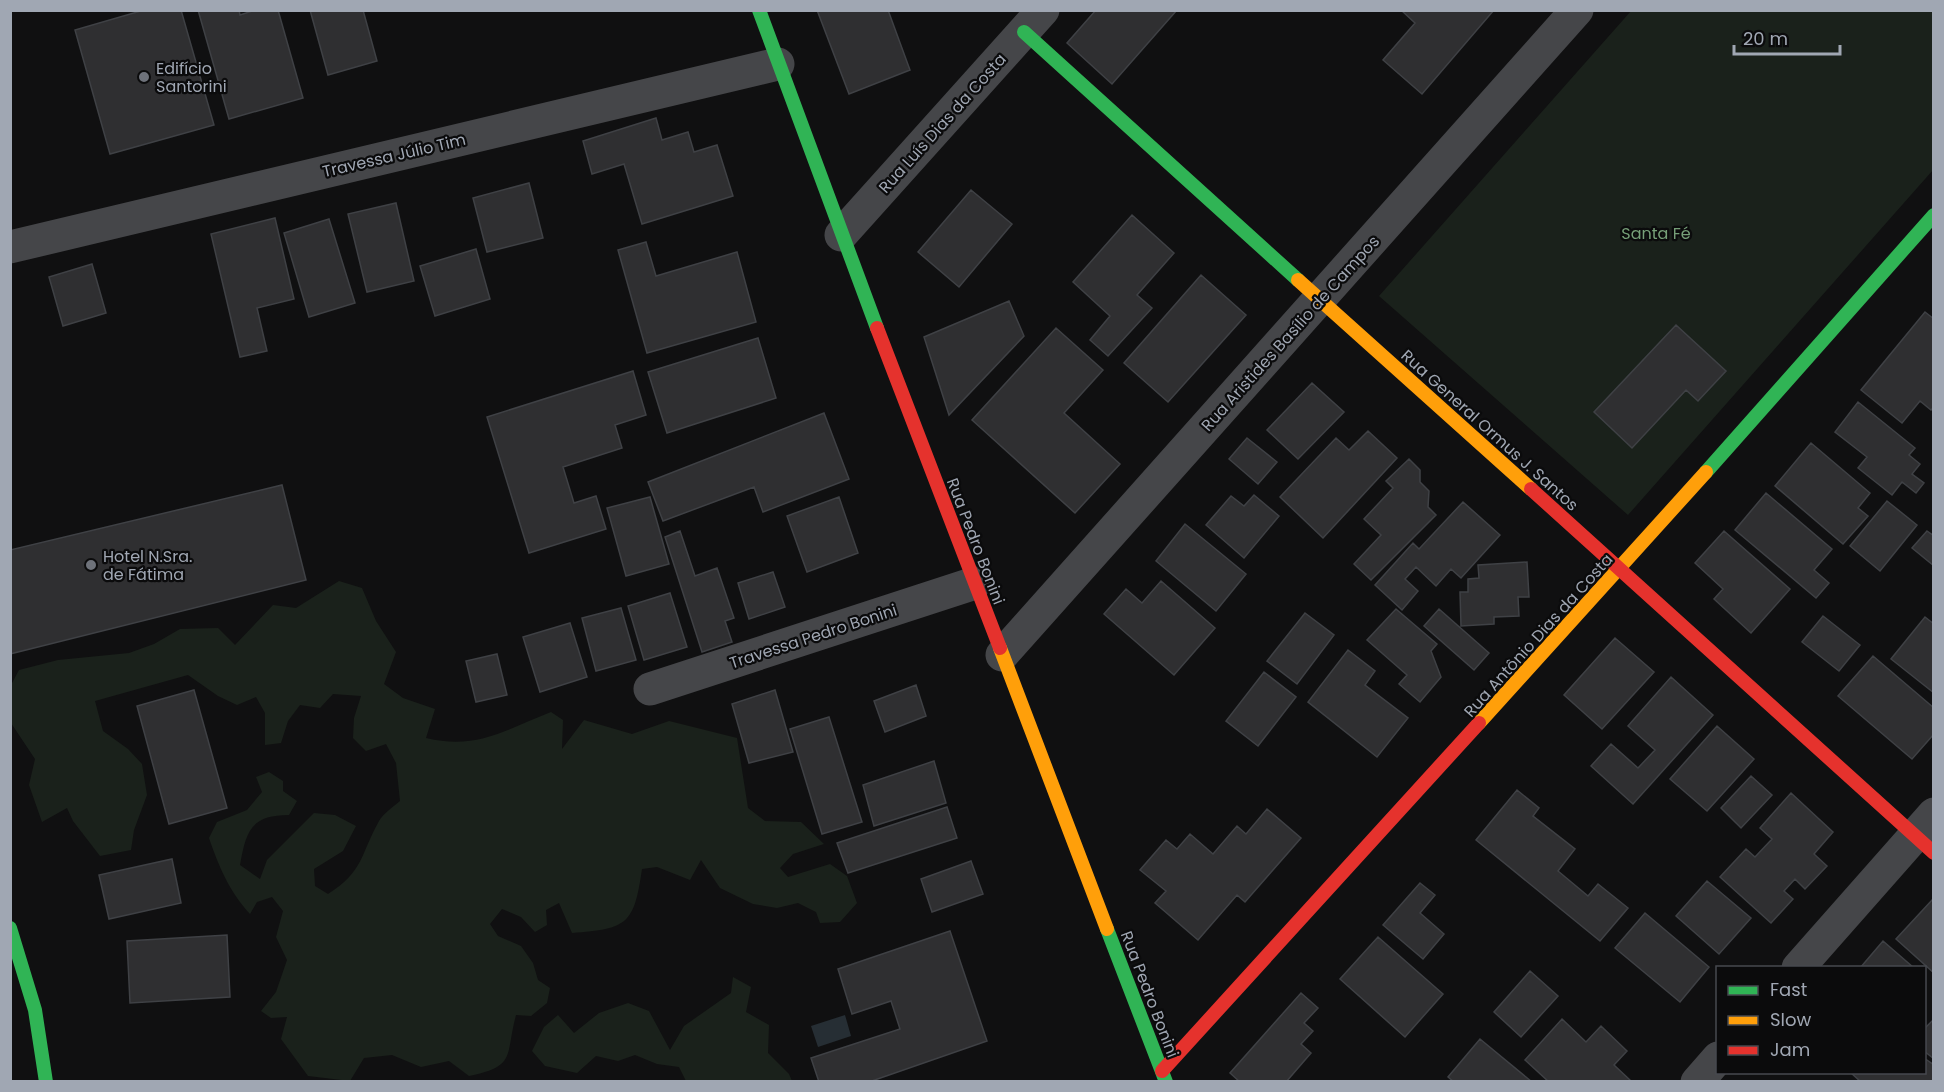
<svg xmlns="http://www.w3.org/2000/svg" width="1944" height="1092" viewBox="0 0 1944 1092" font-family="Poppins,sans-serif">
  <rect width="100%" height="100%" fill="#101011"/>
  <!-- green -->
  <path fill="#1a211b" d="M1631,11h302v159l-305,345 -249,-219z
    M339,581l23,7 14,33 20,31 -12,32 19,14 32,11 -9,29c51,12 79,-8 125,-26l12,8 -1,29 22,-29 48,14 37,-13 68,17 11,70 17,13 36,1 23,22 -31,10 -13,14 8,9 42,-13 17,12 10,27 -17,19 -20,1 -4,-11 -18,-9 -21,5 -24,-4 -33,-16 -19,-28 -11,20 -33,-13 -15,2c-8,55 -14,60 -70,64l-13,-30 -13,7 1,15 -12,7 -14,-15 -19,-8 -12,15 8,12 23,10 12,17 5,17 12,8 -3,15 -16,13 -15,-1c-11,41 1,51 -47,61l-20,-15 -28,6 -29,-12 -28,3 -14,23 -42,-5 -27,-37 6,-22 -16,1 -10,-7 15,-19 11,-32 -11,-23 7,-26 -11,-14 -15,5 -7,12c-21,-23 -31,-47 -41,-76l8,-16 30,-12 15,-18 -6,-15 13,-5 14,9v10l14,10 -8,14c-38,0 -43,16 -49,50l20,14 7,-19 47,-47 21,2 21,11 -13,25 -29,18 1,17 13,8c36,-23 32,-39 51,-73 5,-8 14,-14 21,-20l-4,-38 -10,-19 -20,7 -13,-13 1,-20 7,-22 -28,-2 -13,14 -20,-3 -12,16 -7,22 -16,2v-32l-9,-16 -19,8 -19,-9 -30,-21 -93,26 8,30 25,18 14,15 5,31 -13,35 -3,20 -31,6 -27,-35 -6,-13 -25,14 -13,-37 6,-26 -24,-36v-38l8,-15 39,-10 71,-7 25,-9 26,-15 38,-1 17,17 38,-40 23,3z
    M733,977l18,10 -5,25 23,13 -1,28 21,21 3,7h-106l-7,-14 -22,-3 -22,-9 -17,6 -22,-5 -19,17 -32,-7 -13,-15 12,-24 14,-12 16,18 25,-20 29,-10 21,8 21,39 14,-24 47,-33z"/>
  <!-- water -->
  <path fill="#262e34" d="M845,1015l6,21 -33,11 -7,-21z"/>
  <!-- building -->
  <path fill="#2f2f31" stroke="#3f4145" stroke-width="1.5" d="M144,10h37l33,115 -104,29 -35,-124z
    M198,10h41l1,5 15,-5h23l25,88 -74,21z
    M310,10h53l14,51 -49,14z
    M817,10h71l22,60 -61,24z
    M1096,10h81l-65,74 -45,-41z
    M1401,10h93l-72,84 -39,-34 32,-37z
    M656,118l6,22 26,-8 6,20 23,-7 16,51 -91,28 -18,-60 -32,10 -9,-33z
    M529,183l14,55 -56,14 -14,-54z
    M971,190l41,34 -53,63 -41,-35z
    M396,203l18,78 -47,11 -19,-78z
    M1132,215l42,38 -37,42 15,13 -44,48 -18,-16 20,-24 -37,-34z
    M275,218l19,81 -37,9 10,43 -27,6 -29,-123z
    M329,219l26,84 -46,14 -25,-84z
    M646,242l10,34 81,-24 19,70 -109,31 -29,-103z
    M476,249l14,50 -55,17 -15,-50z
    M92,264l14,49 -43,13 -14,-49z
    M1201,275l45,40 -78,87 -44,-39z
    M1009,301l15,35 -75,79 -25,-78z
    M1925,312l9,7v88l-3,3 -11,-9 -18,22 -41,-33z
    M1676,325l50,46 -28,30 -12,-11 -54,58 -38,-36z
    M1056,328l47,42 -39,43 56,51 -45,49 -103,-93z
    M758,338l18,60 -109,35 -19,-61z
    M633,371l13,44 -31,10 7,23 -59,19 11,36 22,-7 10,33 -77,24 -42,-136z
    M1312,383l32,29 -46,47 -31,-29z
    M1858,402l57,46 -6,7 11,9 -8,10 12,9 -8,10 -14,-11 -10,13 -34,-27 9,-11 -32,-25z
    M824,413l25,66 -86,33 -9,-25 -91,34 -15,-39z
    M1368,431l29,27 -74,80 -43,-41 56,-59 13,12z
    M1247,438l30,24 -19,22 -29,-25z
    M1811,443l59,50 -12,15 10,8 -25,28 -68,-58z
    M1409,459l11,11v12l9,9 -1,16 8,8 -65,65 -17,-16 27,-29 -17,-16 29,-31 -7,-7z
    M282,485l24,95 -296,74v-104z
    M1766,493l66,56 -18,21 15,13 -13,15 -81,-68z
    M1254,495l25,21 -35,42 -38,-33 25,-29 13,10z
    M650,497l19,67 -43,12 -19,-68z
    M839,497l19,56 -51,19 -20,-56z
    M1887,501l30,24 -37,46 -30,-25z
    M1463,502l37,33 -39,43 -10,-9 -15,17 -20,-19 -11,12 13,12 -16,19 -27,-25 38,-42 6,6z
    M1185,524l61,50 -30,37 -60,-50z
    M680,531l15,45 22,-8 17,50 -9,3 7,21 -30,10 -37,-115z
    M1724,531l66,58 -39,44 -37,-34 9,-10 -28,-26z
    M1927,531l7,5v30l-22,-18z
    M1527,562l2,35h-11l1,19 -25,1v7l-33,2 -1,-34h8v-13l11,-1 -1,-13z
    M773,572l12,35 -36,12 -11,-36z
    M1161,581l54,47 -41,47 -70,-61 22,-25 16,14z
    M670,593l17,54 -43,13 -16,-54z
    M621,608l15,52 -40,11 -14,-53z
    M1396,609l41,35 -6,7 10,26 -21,25 -21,-18 8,-9 -40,-35z
    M1439,609l50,44 -15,17 -50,-44z
    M1305,613l29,22 -37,49 -30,-23z
    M1823,616l37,29 -21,26 -37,-29z
    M1925,617l9,7v69l-43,-34z
    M570,623l17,54 -47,15 -17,-55z
    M1615,638l39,34 -52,57 -38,-34z
    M1348,650l27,21 -10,14 43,33 -31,39 -69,-55z
    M497,654l10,41 -31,7 -10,-41z
    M1873,656l61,52v26l-22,25 -74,-63z
    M1264,672l32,25 -38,49 -32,-25z
    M1671,677l42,38 -80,89 -42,-38 20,-22 27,24 17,-18 -27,-24z
    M916,685l10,31 -41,16 -11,-31z
    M194,690l33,118 -58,16 -32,-118z
    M775,690l18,62 -44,11 -17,-59z
    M829,717l33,105 -40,12 -32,-105z
    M1717,726l37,33 -47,52 -37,-32z
    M934,761l12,42 -72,23 -11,-41z
    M1751,776l21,19 -31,33 -20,-20z
    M1517,790l22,18 -6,8 42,33 -17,22 30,25 10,-12 30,24 -28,33 -124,-101z
    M1791,793l42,39 -19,22 13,12 -22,23 -10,-10 -11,12 9,8 -22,24 -51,-46 26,-28 9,8 17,-18 -12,-11z
    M947,807l10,31 -109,35 -11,-30z
    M1267,809l34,29 -56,64 -8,-7 -39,45 -43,-37 11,-12 -26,-21 26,-30 11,9 13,-15 23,20 24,-28 9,8z
    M172,859l9,44 -72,16 -10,-44z
    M971,861l12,33 -51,18 -11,-33z
    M1707,881l44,37 -32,36 -43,-38z
    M1420,883l15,12 -15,18 24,21 -21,25 -40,-34z
    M1933,899h1v74l-38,-34z
    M1645,913l64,54 -29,35 -65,-54z
    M950,931l37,110 -118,41h-50l-8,-24 89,-29 -9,-28 -39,13 -14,-45z
    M227,935l3,62 -100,6 -3,-62z
    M1378,937l65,57 -38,43 -65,-58z
    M1883,941l31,27h-54z
    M1530,971l28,25 -37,41 -27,-25z
    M1301,993l17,15 -14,15 9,8 -12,13 10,9 -25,29h-46l-10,-9z
    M1562,1019l24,23 15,-16 26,25 -13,14 17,16 -82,1 -24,-22z
    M1934,1019v40l-10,-8v-22z
    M1480,1039l52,43h-78l-6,-5z
    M1924,1058l10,7v17h-73l-11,-10h74z"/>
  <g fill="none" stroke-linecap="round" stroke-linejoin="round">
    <!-- street -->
    <path stroke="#454649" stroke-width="33" d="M841,235l202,-225
      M10,247l768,-183
      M1002,655l575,-645
      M650,689l325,-106
      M1798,968l136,-154
      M1697,1082l21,-24"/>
    <!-- fast -->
    <path stroke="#30b455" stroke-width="14" d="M759,10l118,318
      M1024,32l274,248
      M1706,472l228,-257
      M10,928l25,82 11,72
      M1107,929l59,153"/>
    <!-- slow -->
    <path stroke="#ff9f0a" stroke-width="14" d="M1298,280l233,209
      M1000,648l107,281
      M1479,723l227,-251"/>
    <!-- jam -->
    <path stroke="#e5322d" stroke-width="14" d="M877,328l123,320
      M1531,489l403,364
      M1162,1071l317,-348"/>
  </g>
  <!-- markers -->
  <g fill="#6e727a" stroke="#0b0b0c" stroke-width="2">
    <circle cx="144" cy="77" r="6"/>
    <circle cx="91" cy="565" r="6"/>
  </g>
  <g text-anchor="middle" stroke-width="4.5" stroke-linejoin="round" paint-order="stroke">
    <!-- poi labels -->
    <g font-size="16" fill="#a0a7b3" stroke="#0b0b0c" text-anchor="start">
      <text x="156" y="74">Edifício<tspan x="156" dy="18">Santorini</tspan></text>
      <text x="103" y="562">Hotel N.Sra.<tspan x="103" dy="18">de Fátima</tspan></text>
    </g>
    <!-- street labels -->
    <g font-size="16" fill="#a0a7b3" stroke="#0b0b0c">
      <text transform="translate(942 123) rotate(-48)" y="6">Rua Luís Dias da Costa</text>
      <text transform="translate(394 155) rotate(-13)" y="6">Travessa Júlio Tim</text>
      <text transform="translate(1290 333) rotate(-48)" y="6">Rua Aristides Basílio de Campos</text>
      <text transform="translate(1490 430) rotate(42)" y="6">Rua General Ormus J. Santos</text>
      <text transform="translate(976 541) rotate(69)" y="6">Rua Pedro Bonini</text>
      <text transform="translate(1538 635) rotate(-48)" y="6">Rua Antônio Dias da Costa</text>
      <text transform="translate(813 636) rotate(-18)" y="6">Travessa Pedro Bonini</text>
      <text transform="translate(1150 994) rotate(69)" y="6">Rua Pedro Bonini</text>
    </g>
    <!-- park labels -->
    <g font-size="16" fill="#769f78" stroke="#0b0b0c">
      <text x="1656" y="239">Santa Fé</text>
    </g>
  </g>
  <!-- border -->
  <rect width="1944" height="1092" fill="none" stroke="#a0a7b3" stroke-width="24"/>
  <!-- legend -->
  <rect x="1716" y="966" width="210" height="108" fill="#0b0b0c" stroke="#47494f" stroke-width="1.5"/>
  <rect x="1728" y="986" width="30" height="9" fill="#30b455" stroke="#47494f" stroke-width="1.5"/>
  <text x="1770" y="996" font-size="18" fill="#a0a7b3">Fast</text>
  <rect x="1728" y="1016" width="30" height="9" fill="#ff9f0a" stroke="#47494f" stroke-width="1.5"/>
  <text x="1770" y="1026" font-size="18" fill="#a0a7b3">Slow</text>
  <rect x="1728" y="1046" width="30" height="9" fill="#e5322d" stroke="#47494f" stroke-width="1.5"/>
  <text x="1770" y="1056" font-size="18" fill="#a0a7b3">Jam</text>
  <!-- scale -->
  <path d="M1734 45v9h106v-9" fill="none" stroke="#a0a7b3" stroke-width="3"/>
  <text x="1743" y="45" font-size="18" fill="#a0a7b3" stroke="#0b0b0c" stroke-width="4.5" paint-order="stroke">20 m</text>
</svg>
